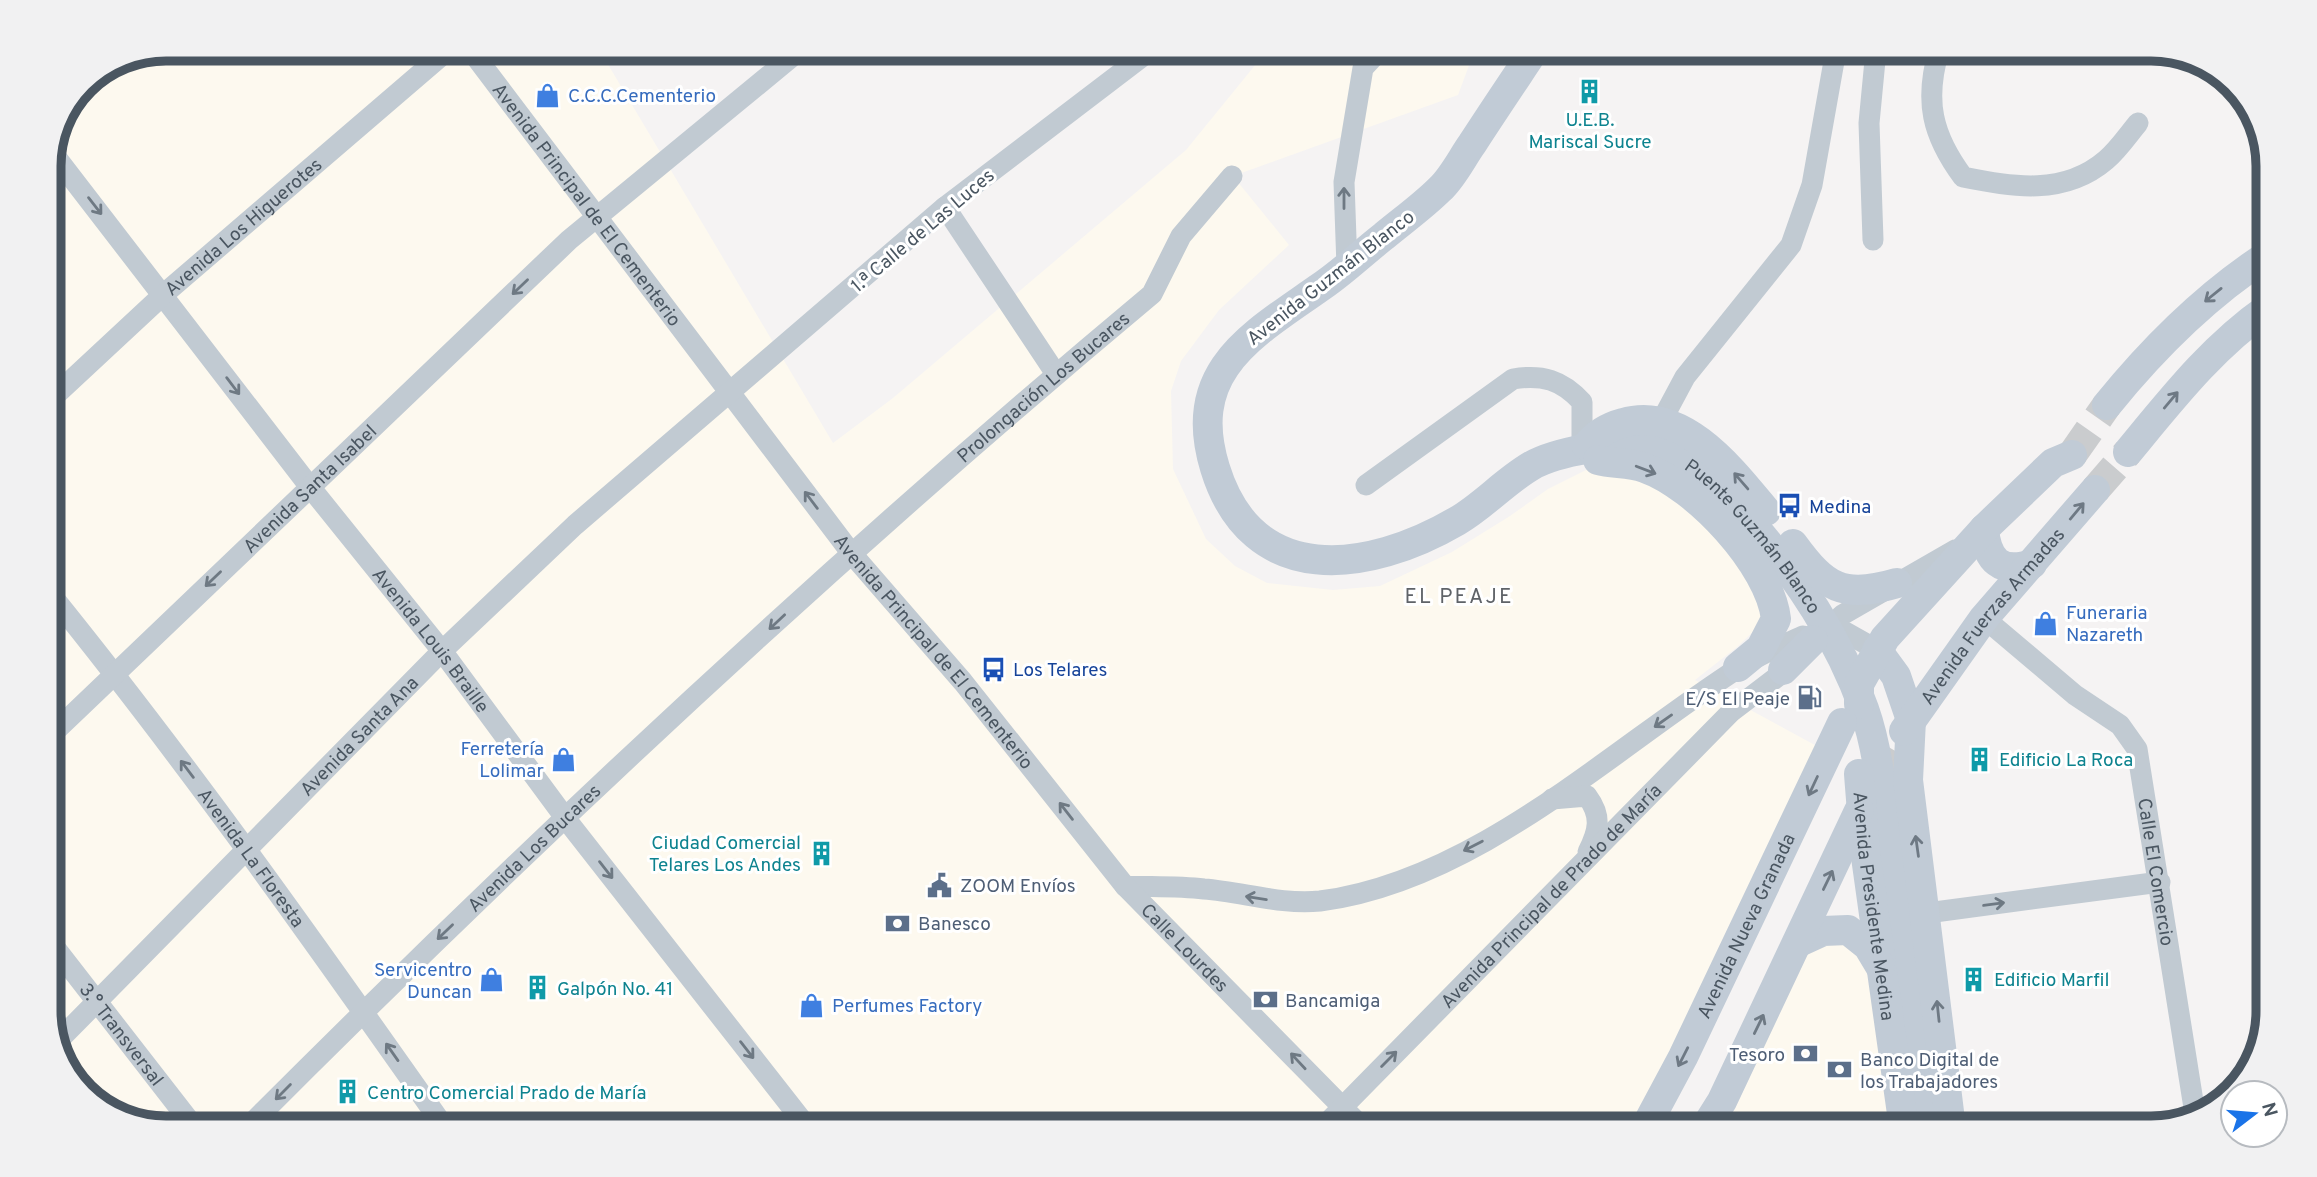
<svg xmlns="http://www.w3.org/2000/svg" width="2317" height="1177" viewBox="0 0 2317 1177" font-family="Overpass,sans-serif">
  <rect width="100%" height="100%" fill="#f5f3f3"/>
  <!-- commercial -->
  <path fill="#fdf9ef" d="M1474,52l-16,43 -225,81 56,69 -70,65 -38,51 -10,30 2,78 33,70 29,27 32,17 66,7 47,-4 72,-34 58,-36 38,-27 40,-20 71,8 88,81 16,57 -5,12 -21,20 -42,33 129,70 -191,378h-1466l-52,-12 -46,-40 -20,-58v-859l35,-76 38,-25 481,-2 230,387 60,-45 293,-248 79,-97z
    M1838,933l29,35 26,160h-167l85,-182z"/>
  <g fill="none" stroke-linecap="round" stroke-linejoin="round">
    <!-- secondary-tunnel -->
    <path stroke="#caccce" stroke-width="30" stroke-dasharray="30 15" stroke-linecap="butt" d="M2072,455l35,-50
      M2095,490l33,-38
      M1877,775l17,-29"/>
    <!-- street -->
    <g stroke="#c1cad2" stroke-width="21">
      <path d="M1939,50c-15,51 -7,85 24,127 50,10 101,19 143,-17 12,-10 22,-25 32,-37"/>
      <path id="s1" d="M475,56l377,498 111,128 162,204c26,1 53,0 79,3 39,3 77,16 116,12 155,-20 290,-150 417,-232 20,-14 45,-23 66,-33"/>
      <path id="s2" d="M52,152l258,335 132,164 127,172 239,305"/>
      <path d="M945,207l111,167"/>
      <path d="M1873,240l-4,-117 7,-73"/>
      <path d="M1347,267l-3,-85 19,-114 15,-16"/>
      <path id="s3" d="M49,401l115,-107 277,-238"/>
      <path d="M1662,420l23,-43 106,-132 21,-60 24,-135"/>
      <path d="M1366,485l147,-106c29,-5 49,1 69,23v49"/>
      <path id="s4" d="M49,592c140,173 268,354 396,536"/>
      <path d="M1842,615l113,-65"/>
      <path id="s5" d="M1984,618l91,77 45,30 17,24 58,365"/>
      <path d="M1820,628l25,4 32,18"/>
      <path id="s6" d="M49,737l520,-497 225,-185"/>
      <path d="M1552,799l35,-3c15,20 12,34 1,56"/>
      <path id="s7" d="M1125,886l238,242"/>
      <path d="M1927,913l233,-31"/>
      <path id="s8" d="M49,940l146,188"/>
      <path id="s9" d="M57,1042l385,-391 133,-126 370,-318 202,-154"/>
      <path id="s10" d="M247,1128c290,-291 590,-571 905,-834l29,-58 51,-60"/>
      <path id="s11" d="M1322,1128l409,-416 63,-48"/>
    </g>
    <!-- secondary -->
    <g stroke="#c1cbd6" stroke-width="30">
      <path id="s12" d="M1533,52c-20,30 -41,61 -61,92 -10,14 -19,33 -32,45 -17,17 -38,32 -56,47 -22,17 -42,37 -65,52 -68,48 -134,83 -104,180 37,121 153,105 242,53 26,-15 47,-39 74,-55 24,-14 89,-26 117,-20 43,10 73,43 101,75 48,54 91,120 115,188 16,45 19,98 25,145 13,92 26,183 39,274"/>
      <path d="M2107,405c47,-58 98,-109 161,-150"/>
      <path d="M1587,446c9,-12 21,-19 36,-23 60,-18 109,47 143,88"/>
      <path d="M2128,452c43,-52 84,-105 140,-144"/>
      <path d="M1598,460c15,4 32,2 47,8 51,18 125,97 131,151l-15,29 -23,19"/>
      <path d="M1984,529c3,32 17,45 48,35"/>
      <path d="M1793,544c32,44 50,55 104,39"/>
      <path d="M1877,650l19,26 15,44 -3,60 43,348"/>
      <path d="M1783,670l30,-30"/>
      <path d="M1859,704v-20l26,-46 99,-109 69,-66 19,-8"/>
      <path id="s13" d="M1904,731l80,-113 111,-128"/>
      <path id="s14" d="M1859,774l6,76 39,278"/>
      <path d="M1799,942l24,-11 25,-1 20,16 12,20"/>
      <path id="s15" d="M1645,1128l38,-71 159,-334"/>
      <path d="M1705,1128l17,-27 137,-290"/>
    </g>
  </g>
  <!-- one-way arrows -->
  <defs><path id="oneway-shaft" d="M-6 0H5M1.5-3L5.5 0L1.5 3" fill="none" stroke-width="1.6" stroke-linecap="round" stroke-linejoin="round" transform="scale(1.75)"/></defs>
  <g stroke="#6e7983">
    <use href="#oneway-shaft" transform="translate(1344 198) rotate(-90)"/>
    <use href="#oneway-shaft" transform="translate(95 206) rotate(52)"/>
    <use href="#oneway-shaft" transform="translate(520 287) rotate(136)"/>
    <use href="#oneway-shaft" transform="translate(233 386) rotate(53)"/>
    <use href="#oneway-shaft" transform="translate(811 500) rotate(-127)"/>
    <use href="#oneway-shaft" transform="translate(213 579) rotate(136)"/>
    <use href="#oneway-shaft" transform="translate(777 622) rotate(137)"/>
    <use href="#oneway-shaft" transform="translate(1663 721) rotate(145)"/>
    <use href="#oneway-shaft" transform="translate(187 769) rotate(-127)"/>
    <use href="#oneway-shaft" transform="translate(1066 811) rotate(-128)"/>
    <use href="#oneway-shaft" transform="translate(1473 846) rotate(153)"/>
    <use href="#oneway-shaft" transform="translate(606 870) rotate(52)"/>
    <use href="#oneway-shaft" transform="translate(1256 898) rotate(-171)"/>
    <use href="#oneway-shaft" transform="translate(1994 904) rotate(-8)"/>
    <use href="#oneway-shaft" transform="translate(445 932) rotate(136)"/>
    <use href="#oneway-shaft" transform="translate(747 1050) rotate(52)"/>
    <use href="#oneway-shaft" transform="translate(392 1052) rotate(-125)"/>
    <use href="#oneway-shaft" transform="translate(1389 1059) rotate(-45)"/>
    <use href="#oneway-shaft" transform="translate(1298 1061) rotate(-133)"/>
    <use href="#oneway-shaft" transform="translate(283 1092) rotate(135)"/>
  </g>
  <g stroke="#6e7984">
    <use href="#oneway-shaft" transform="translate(2213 295) rotate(141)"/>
    <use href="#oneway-shaft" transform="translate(2171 400) rotate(-50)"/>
    <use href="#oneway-shaft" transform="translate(1646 470) rotate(21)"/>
    <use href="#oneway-shaft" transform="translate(1741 481) rotate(-131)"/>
    <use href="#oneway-shaft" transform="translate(2077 511) rotate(-50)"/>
    <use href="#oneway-shaft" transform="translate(1813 786) rotate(115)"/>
    <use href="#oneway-shaft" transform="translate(1917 846) rotate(-98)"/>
    <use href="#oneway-shaft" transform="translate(1828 880) rotate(-64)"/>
    <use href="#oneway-shaft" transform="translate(1938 1011) rotate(-96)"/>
    <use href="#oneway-shaft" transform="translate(1759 1024) rotate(-64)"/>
    <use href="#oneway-shaft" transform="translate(1683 1057) rotate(117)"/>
  </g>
  <!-- icons -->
  <defs>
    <symbol id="building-bare" viewBox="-9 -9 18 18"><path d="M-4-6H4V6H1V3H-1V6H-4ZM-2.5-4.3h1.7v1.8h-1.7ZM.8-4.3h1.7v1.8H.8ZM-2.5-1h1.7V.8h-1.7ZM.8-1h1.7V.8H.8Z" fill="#0f9aa8" stroke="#fff" stroke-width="2.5" paint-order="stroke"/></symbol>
    <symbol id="shop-bare" viewBox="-9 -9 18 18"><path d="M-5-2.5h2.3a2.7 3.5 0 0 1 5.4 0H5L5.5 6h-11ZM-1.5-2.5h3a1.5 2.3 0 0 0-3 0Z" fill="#3f7fe0" stroke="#fff" stroke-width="2.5" paint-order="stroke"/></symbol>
    <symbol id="bus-bare" viewBox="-9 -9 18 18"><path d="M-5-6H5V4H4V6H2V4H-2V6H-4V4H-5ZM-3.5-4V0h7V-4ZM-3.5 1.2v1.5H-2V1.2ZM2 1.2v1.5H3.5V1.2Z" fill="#1a4fb4" stroke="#fff" stroke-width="2.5" paint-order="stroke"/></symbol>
    <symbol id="fuel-bare" viewBox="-9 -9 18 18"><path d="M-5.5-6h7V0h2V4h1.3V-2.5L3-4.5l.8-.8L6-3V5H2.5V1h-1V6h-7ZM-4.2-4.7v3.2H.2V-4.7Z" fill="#5c6f8a" stroke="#fff" stroke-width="2.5" paint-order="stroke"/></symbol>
    <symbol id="civic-bare" viewBox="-9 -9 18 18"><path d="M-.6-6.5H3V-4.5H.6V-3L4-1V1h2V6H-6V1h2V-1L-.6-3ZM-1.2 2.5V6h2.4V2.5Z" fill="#5c6f8a" stroke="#fff" stroke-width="2.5" paint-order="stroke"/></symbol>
    <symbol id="bank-bare" viewBox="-9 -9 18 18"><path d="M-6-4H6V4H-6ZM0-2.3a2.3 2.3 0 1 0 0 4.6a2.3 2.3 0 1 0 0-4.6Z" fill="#5c6f8a" stroke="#fff" stroke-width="2.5" paint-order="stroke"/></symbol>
  </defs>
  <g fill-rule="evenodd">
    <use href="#building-bare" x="1572" y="74" width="35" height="35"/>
    <use href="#shop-bare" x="530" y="78" width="35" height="35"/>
    <use href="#bus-bare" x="1772" y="488" width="35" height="35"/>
    <use href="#shop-bare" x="2028" y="606" width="35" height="35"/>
    <use href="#bus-bare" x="976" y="652" width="35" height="35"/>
    <use href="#fuel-bare" x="1792" y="680" width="35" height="35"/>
    <use href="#shop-bare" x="546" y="742" width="35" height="35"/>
    <use href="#building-bare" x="1962" y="742" width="35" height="35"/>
    <use href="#building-bare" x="804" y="836" width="35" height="35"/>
    <use href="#civic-bare" x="922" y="868" width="35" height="35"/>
    <use href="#bank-bare" x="880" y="906" width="35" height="35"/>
    <use href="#building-bare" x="1956" y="962" width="35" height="35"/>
    <use href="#shop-bare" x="474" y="962" width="35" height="35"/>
    <use href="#building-bare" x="520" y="970" width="35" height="35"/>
    <use href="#bank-bare" x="1248" y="982" width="35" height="35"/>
    <use href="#shop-bare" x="794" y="988" width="35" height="35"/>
    <use href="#bank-bare" x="1788" y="1036" width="35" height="35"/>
    <use href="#bank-bare" x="1822" y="1052" width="35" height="35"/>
    <use href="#building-bare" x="330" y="1074" width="35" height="35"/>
  </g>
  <g text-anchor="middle" stroke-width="6" stroke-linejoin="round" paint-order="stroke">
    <!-- shop labels -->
    <g font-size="19" fill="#366cbe" stroke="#fff" text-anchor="start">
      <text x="568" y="102">C.C.C.Cementerio</text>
      <text x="2066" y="619">Funeraria<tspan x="2066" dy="22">Nazareth</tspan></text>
      <text x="544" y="755" text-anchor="end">Ferretería<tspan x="544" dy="22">Lolimar</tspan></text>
      <text x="472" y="976" text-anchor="end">Servicentro<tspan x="472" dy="22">Duncan</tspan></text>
      <text x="832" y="1012">Perfumes Factory</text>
    </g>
    <!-- culture labels -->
    <g font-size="19" fill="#0d838f" stroke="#fff" text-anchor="start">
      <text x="1590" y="126" text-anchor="middle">U.E.B.<tspan x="1590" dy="22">Mariscal Sucre</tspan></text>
      <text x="1999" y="766">Edificio La Roca</text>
      <text x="801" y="849" text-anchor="end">Ciudad Comercial<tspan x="801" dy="22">Telares Los Andes</tspan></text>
      <text x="1994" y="986">Edificio Marfil</text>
      <text x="557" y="995">Galpón No. 41</text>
      <text x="367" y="1099">Centro Comercial Prado de María</text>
    </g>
    <!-- street labels -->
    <g font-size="19" fill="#4a5661" stroke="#fff">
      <text dy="7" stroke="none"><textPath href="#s1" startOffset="186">Avenida Principal de El Cementerio</textPath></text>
      <text dy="7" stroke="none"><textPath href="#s3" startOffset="261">Avenida Los Higuerotes</textPath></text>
      <text transform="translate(922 230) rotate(-40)" y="7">1.ª Calle de Las Luces</text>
      <text transform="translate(1330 277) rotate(-38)" y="7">Avenida Guzmán Blanco</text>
      <text dy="7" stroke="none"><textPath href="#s10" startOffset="1088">Prolongación Los Bucares</textPath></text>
      <text dy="7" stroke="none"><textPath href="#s6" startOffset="360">Avenida Santa Isabel</textPath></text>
      <text dy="7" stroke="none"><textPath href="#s12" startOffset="1199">Puente Guzmán Blanco</textPath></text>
      <text dy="7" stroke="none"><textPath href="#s13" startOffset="145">Avenida Fuerzas Armadas</textPath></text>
      <text dy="7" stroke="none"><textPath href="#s2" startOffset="618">Avenida Louis Braille</textPath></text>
      <text dy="7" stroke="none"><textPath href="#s1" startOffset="752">Avenida Principal de El Cementerio</textPath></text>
      <text dy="7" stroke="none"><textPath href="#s9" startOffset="430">Avenida Santa Ana</textPath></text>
      <text dy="7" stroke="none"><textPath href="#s10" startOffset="401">Avenida Los Bucares</textPath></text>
      <text dy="7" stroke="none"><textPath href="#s4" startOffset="334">Avenida La Floresta</textPath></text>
      <text dy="7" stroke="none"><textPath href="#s5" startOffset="327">Calle El Comercio</textPath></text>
      <text dy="7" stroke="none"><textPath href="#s11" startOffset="326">Avenida Principal de Prado de María</textPath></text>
      <text dy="7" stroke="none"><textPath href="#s14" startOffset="133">Avenida Presidente Medina</textPath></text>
      <text dy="7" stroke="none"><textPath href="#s15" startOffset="226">Avenida Nueva Granada</textPath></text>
      <text dy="7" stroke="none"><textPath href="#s7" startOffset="86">Calle Lourdes</textPath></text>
      <text dy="7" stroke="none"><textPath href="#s8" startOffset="119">3.° Transversal</textPath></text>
    </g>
    <!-- transit labels -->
    <g font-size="19" fill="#164399" stroke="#fff" text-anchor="start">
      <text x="1809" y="513">Medina</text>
      <text x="1013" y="676">Los Telares</text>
    </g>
    <!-- service labels -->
    <g font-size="19" fill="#4e5e75" stroke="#fff" text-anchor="start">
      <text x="1790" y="705" text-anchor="end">E/S El Peaje</text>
      <text x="960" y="892">ZOOM Envíos</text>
      <text x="918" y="930">Banesco</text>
      <text x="1285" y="1007">Bancamiga</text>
      <text x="1785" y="1061" text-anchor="end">Tesoro</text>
      <text x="1860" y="1066">Banco Digital de<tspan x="1860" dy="22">los Trabajadores</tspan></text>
    </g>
    <!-- neighbourhood labels -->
    <g font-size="21" letter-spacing="2" fill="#5f6368" stroke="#fff">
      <text x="1459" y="603">EL PEAJE</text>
    </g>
  </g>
  <!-- crop -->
  <path d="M0 0H2317V1177H0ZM166 61H2151A105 105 0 0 1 2256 166V1011A105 105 0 0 1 2151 1116H166A105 105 0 0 1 61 1011V166A105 105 0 0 1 166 61Z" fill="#f1f1f2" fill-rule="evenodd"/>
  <path fill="none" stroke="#4a5661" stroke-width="9" d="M166 61H2151A105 105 0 0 1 2256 166V1011A105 105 0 0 1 2151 1116H166A105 105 0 0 1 61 1011V166A105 105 0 0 1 166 61Z"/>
  <!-- north arrow -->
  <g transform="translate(2254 1114) rotate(74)"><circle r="33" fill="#ffffff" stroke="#b7bbc0" stroke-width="2"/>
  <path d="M0-5L12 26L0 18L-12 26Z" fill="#1a73e8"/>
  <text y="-10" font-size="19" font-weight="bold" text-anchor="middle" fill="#4a5661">N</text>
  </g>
</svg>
